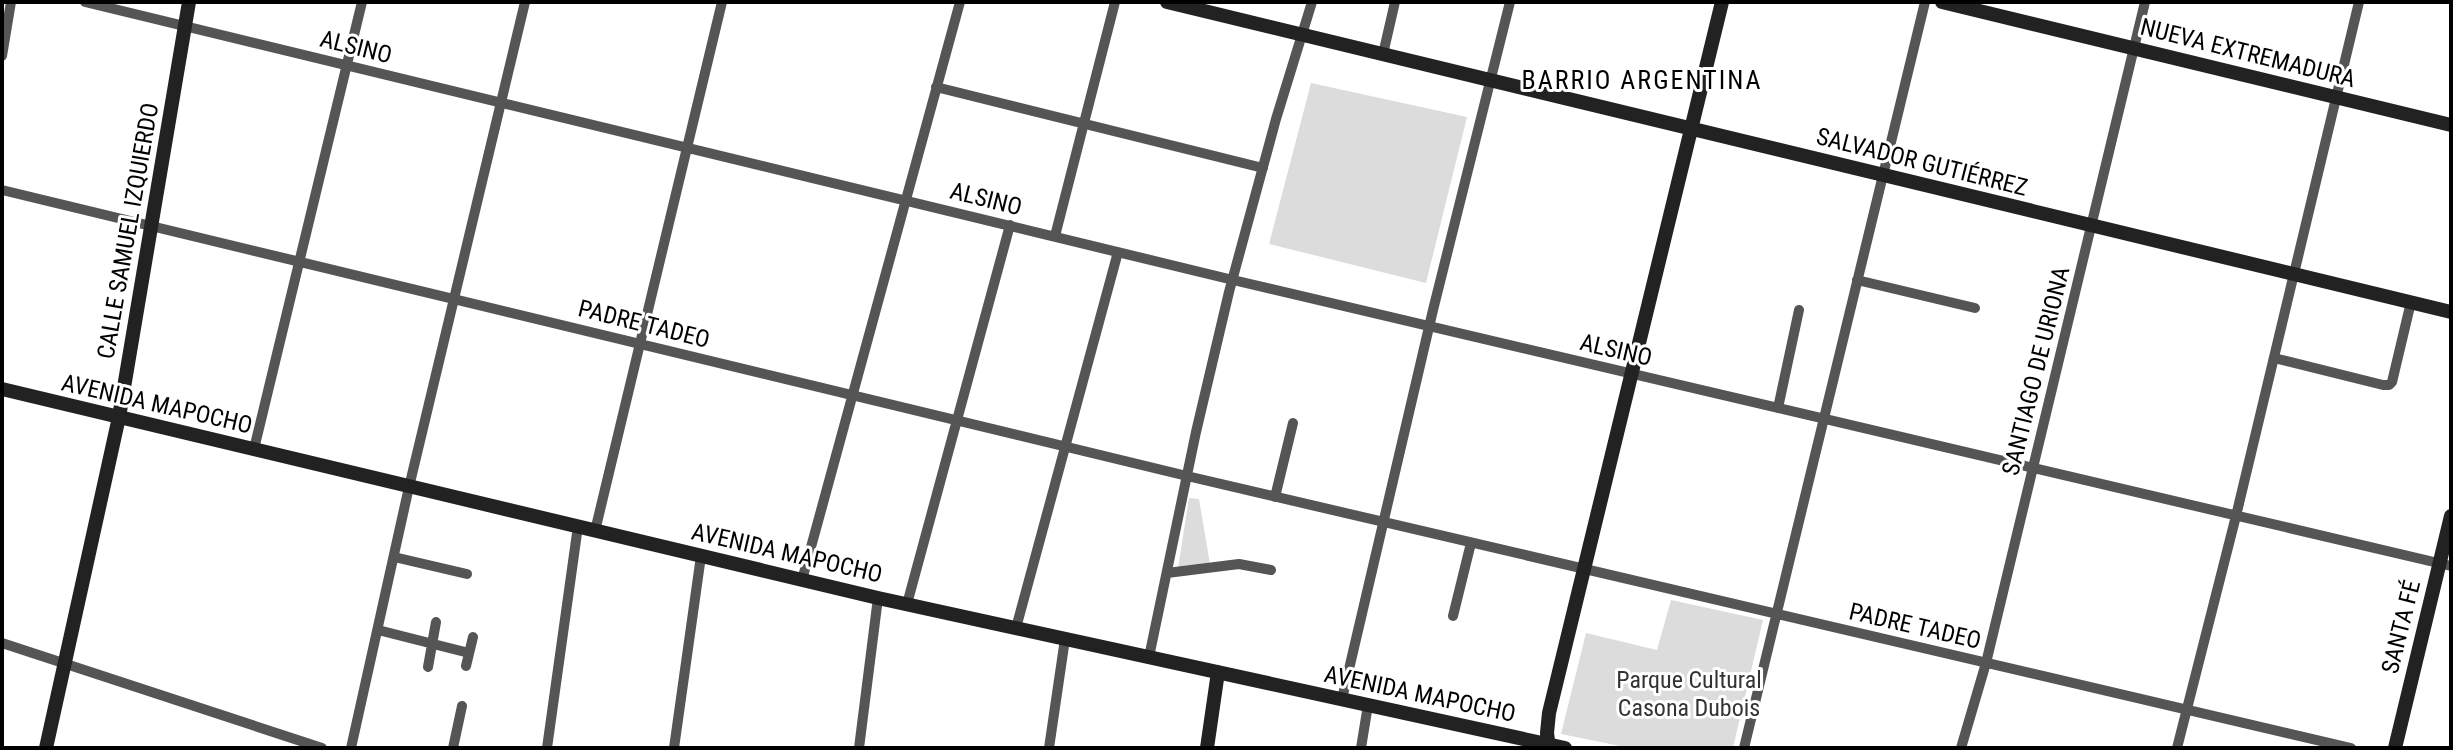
<svg xmlns="http://www.w3.org/2000/svg" width="2453" height="750" viewBox="0 0 2453 750" font-family="'Roboto Condensed',sans-serif">
  <rect width="100%" height="100%" fill="#fff"/>
  <!-- green -->
  <path fill="#dcdcdc" d="M1311,83l156,34 -41,166 -157,-39z
    M1189,498l10,1 11,65 -32,4z
    M1671,600l92,20 -30,128h-103l-69,-14 25,-101 71,17z"/>
  <g fill="none" stroke-linecap="round" stroke-linejoin="round">
    <!-- street -->
    <path stroke="#555" stroke-width="10" d="M85,2l1148,278 1218,286
      M1383,54l12,-52
      M2,56l9,-54
      M936,87l327,81
      M2,190l1185,286 1164,272
      M1055,236l60,-234
      M1857,280l118,28
      M2274,358l109,27h6l3,-3 19,-80
      M1778,408l21,-98
      M254,449l108,-447
      M1275,497l18,-74
      M595,531l127,-529
      M394,557l73,17
      M1167,573l72,-9 32,6
      M802,580l158,-578
      M907,604l103,-379
      M1453,616l18,-73
      M1016,628l102,-376
      M378,630l91,23
      M2,643l320,105
      M1149,657l47,-225 33,-140 47,-173 36,-117
      M466,666l7,-29
      M428,667l8,-45
      M1342,699l91,-389 77,-308
      M351,748l58,-261 116,-485
      M453,748l9,-42
      M547,748l31,-222
      M674,748l27,-192
      M859,748l19,-150
      M1049,748l16,-109
      M1361,748l7,-43
      M1744,748l181,-746
      M1961,748l25,-85 159,-661
      M2177,748l59,-232 123,-514"/>
    <!-- secondary -->
    <path stroke="#222" stroke-width="14" d="M1167,2l1284,310
      M1942,2l509,123
      M2,389l876,209 687,150
      M46,748l73,-331 70,-415
      M1207,748l11,-76
      M1549,748l-2,-15 2,-20 173,-711
      M2395,748l56,-232"/>
  </g>
  <g text-anchor="middle" stroke-width="6" stroke-linejoin="round" paint-order="stroke">
    <!-- street labels -->
    <g font-size="24" fill="#000" stroke="#fff">
      <text transform="translate(356 47) rotate(14)" y="8">ALSINO</text>
      <text transform="translate(2248 53) rotate(14)" y="8">NUEVA EXTREMADURA</text>
      <text transform="translate(1922 162) rotate(14)" y="8">SALVADOR GUTIÉRREZ</text>
      <text transform="translate(986 199) rotate(14)" y="8">ALSINO</text>
      <text transform="translate(128 231) rotate(-80)" y="8">CALLE SAMUEL IZQUIERDO</text>
      <text transform="translate(644 324) rotate(14)" y="8">PADRE TADEO</text>
      <text transform="translate(1616 350) rotate(13)" y="8">ALSINO</text>
      <text transform="translate(2036 371) rotate(-76)" y="8">SANTIAGO DE URIONA</text>
      <text transform="translate(157 404) rotate(13)" y="8">AVENIDA MAPOCHO</text>
      <text transform="translate(787 553) rotate(13)" y="8">AVENIDA MAPOCHO</text>
      <text transform="translate(1915 626) rotate(13)" y="8">PADRE TADEO</text>
      <text transform="translate(2401 627) rotate(-76)" y="8">SANTA FÉ</text>
      <text transform="translate(1420 694) rotate(12)" y="8">AVENIDA MAPOCHO</text>
    </g>
    <!-- park labels -->
    <g font-size="24" fill="#333" stroke="#fff">
      <text x="1689" y="688">Parque Cultural<tspan x="1689" dy="28">Casona Dubois</tspan></text>
    </g>
    <!-- neighbourhood labels -->
    <g font-size="26" letter-spacing="2" fill="#000" stroke="#fff">
      <text x="1642" y="89">BARRIO ARGENTINA</text>
    </g>
  </g>
  <!-- border -->
  <rect width="2453" height="750" fill="none" stroke="#000000" stroke-width="8"/>
</svg>
